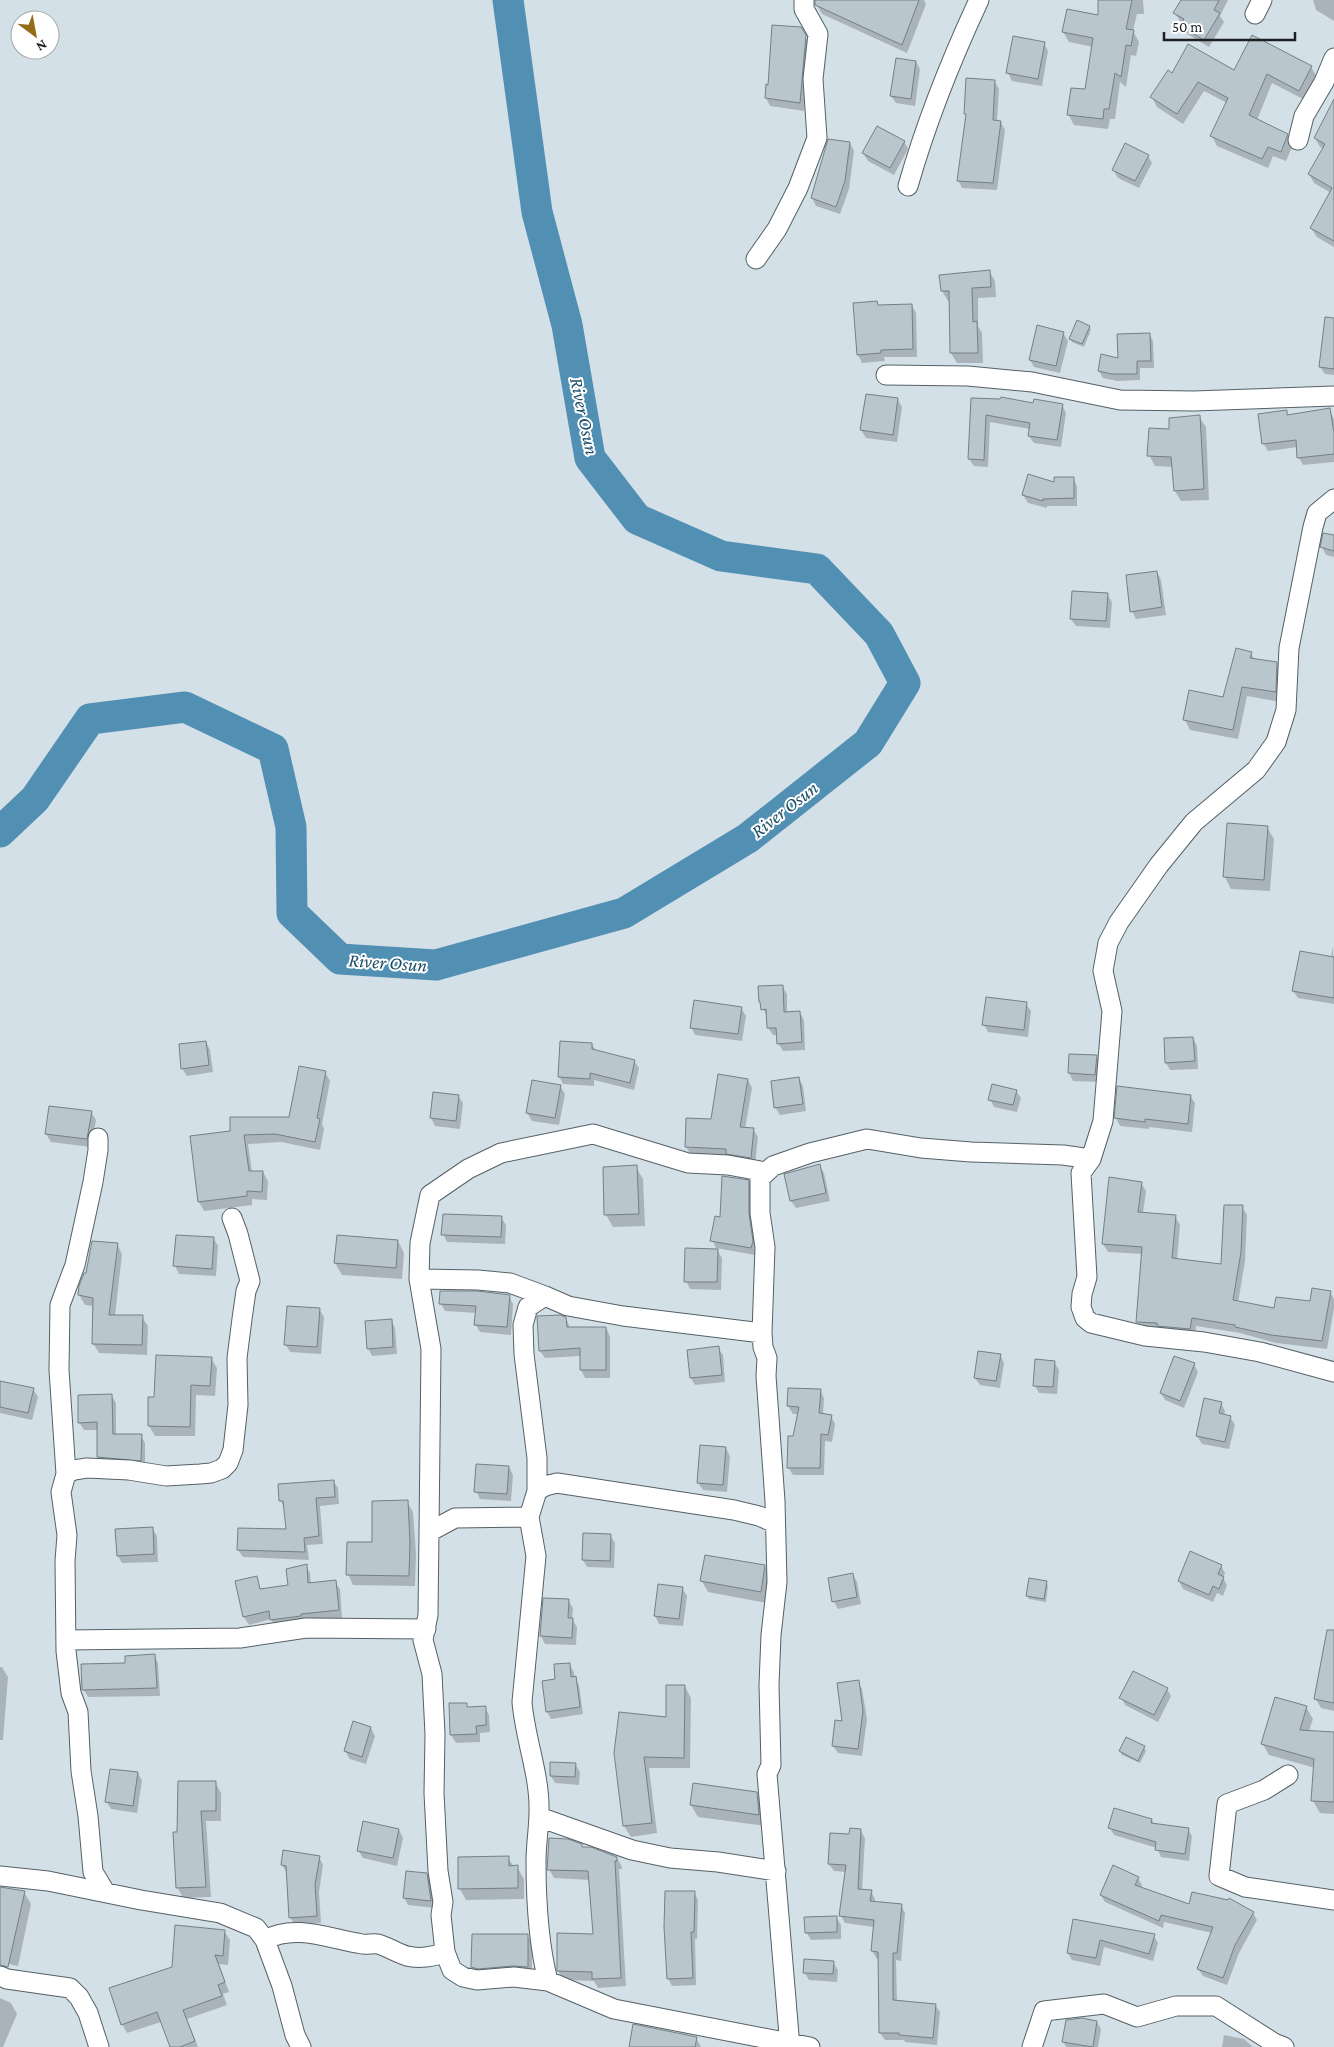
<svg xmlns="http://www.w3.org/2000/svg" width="1334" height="2047" viewBox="0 0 1334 2047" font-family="'Crimson Pro',serif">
  <rect width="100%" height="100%" fill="#d4e0e8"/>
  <!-- shadow -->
  <path fill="#0003" d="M819,0h105l2,4 -19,49 -85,-39 -5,-9z
    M1099,0h44l1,14h-7l-4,17 6,11 -3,14 -5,-1 -5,32 -6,-5 -5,37h-5l-2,10 -34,-4 -6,-11 19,-23 6,-44 -24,-5 -6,-10 37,-16z
    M1183,0h45l-8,16 4,6 -15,25 -22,-13 -5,-8 1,-3 -3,-2 -5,-8z
    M1313,0h21v21l-18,-11z
    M800,28l9,16 -5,67 -34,-5 -4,-8z
    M1044,43l4,8 -6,35 -30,-5 -4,-8z
    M916,62l4,7 -5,37 -19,-3 -5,-7z
    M1311,67l6,10 -12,23 -33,-17 -15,37 30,15 6,10 -7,16 -13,-5 -5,12 -51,-22 -5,-10 15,-33 -23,-12 -21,33 -26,-17 -5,-10 20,-22z
    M967,80l28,2 4,7 -2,33 4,1 4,7 -8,60 -35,-2 -4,-8 9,-63 -2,-3z
    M1334,113v134l-17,-10 -6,-9 20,-35 -17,-10 -5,-9 15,-25 -4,-2 -5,-9z
    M829,140l21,3 4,8 -5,38 -9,25 -24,-8 -4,-8z
    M904,141l4,8 -14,26 -26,-14 -5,-8z
    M1148,156l4,7 -13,25 -21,-10 -5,-8z
    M989,271l6,10 1,16 -18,1v28l4,7 1,30h-26l-6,-10 -1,-52h-2l-6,-10z
    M877,302l2,4h33l4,7 1,44h-33l1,4 -23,2 -4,-8 -4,-51z
    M1089,327l2,3 -7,17 -12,-5 -2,-3z
    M1334,327v48l-9,-1 -5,-7z
    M1063,333l5,8 -8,32 -26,-6 -4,-7z
    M1149,334l4,7 1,27h-14v12l-23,1 -14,-3 -4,-7 20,-12z
    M898,400l4,7 -5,35 -31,-4 -5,-8z
    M972,400l62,5h28l4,8 -5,34 -27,-4 -5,-7 1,-7 -40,-7 -2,45 -14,-1 -5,-7z
    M1329,409l5,10v43l-31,3 -4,-7 -1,-11 -30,4 -5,-8 23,-31 3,4z
    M1199,417l7,10 3,73 -28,1 -6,-10 -2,-24 -18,-1 -6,-11z
    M1073,478l4,8v20h-30v2l-19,-5 -5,-8z
    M1334,536v21l-8,-2 -4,-8z
    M1157,572l4,8 5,35 -30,4 -4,-8z
    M1107,594l5,8 -2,26 -34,-2 -5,-7z
    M1251,653l4,7 21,3 6,10 -1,29 -34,-6 -9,43 -48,-9 -5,-10 39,-22z
    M1267,827l7,12 -4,52 -39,-2 -6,-12z
    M1333,946l1,58 -36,-6 -5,-7 38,-33z
    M782,986l5,8v19h13l4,7 1,30 -22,1 -5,-8v-8h-5l-5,-7 -1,-11 -7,-15z
    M1026,1004l5,7 -3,26 -40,-5 -4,-7z
    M741,1008l5,8 -4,25 -47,-6 -4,-8z
    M1193,1038l4,8 1,23 -28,1 -4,-7z
    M206,1042l4,8 3,22 -26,4 -5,-8z
    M592,1044l4,7 38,10 5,7 -5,22 -40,-10v6l-31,-2 -4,-8z
    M1096,1057l5,7 -2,18 -26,-1 -4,-8z
    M325,1072l5,9 -8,43 2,5 -4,21 -39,-8 -33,2 4,28h11l5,9 -1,19 -15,-1v6l-48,6 -5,-9 -8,-65 40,-5 59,-14z
    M799,1078l4,8 3,25 -26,4 -5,-8z
    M748,1080l4,8 -7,41h8l5,8 -3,28 -64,-10 -5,-8z
    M560,1086l5,8 -6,31 -27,-4 -5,-8z
    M1016,1091l5,7 -4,14 -23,-5 -4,-8z
    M434,1093l24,3 5,7 -3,26 -25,-3 -4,-8z
    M1190,1096l5,7 -3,29 -43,-5v2l-29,-3 -4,-8z
    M91,1112l5,8 -5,27 -40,-5 -5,-8z
    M819,1165l5,8 6,28 -34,7 -5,-7 -5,-26z
    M636,1167l7,12 2,47 -32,1 -7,-12 -2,-47z
    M748,1181l4,8 3,66 -39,-7 -4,-8 9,-22z
    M1141,1183l5,8 -3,22 32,3 5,9 -3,35 46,5 19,-58 5,8 -2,46 -7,42 37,7 36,-7 19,-11 4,7v9l-7,41 -51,-6 -36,-10 -44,-7 -1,11 -53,-7 -5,-9 6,-67 -35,-2 -5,-8z
    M501,1217l5,8 -1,19 -58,-2 -4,-8z
    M214,1239l4,7 -2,30 -37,-2 -4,-8z
    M398,1241l6,12 -2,26 -60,-4 -7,-12z
    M117,1244l5,10 -7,62 27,1 6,9 -1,29 -48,-2 -6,-10 1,-37 -9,-1 -6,-10z
    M717,1250l5,8 -1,32 -31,-1 -4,-8z
    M509,1296l4,8 -2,31 -31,-3 -4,-7 1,-12 -32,-2 -4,-7z
    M319,1309l5,8 -3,37 -31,-2 -4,-7z
    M566,1318l4,10h36l4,8v42h-25l-4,-8v-14l-36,2 -5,-7z
    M391,1320l4,8 2,26 -25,2 -4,-8z
    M718,1348l5,7 2,27 -30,3 -4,-7z
    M1000,1355l4,8 -4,25 -20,-3 -5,-7z
    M211,1358l6,10 -2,28 -19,-1 -1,41h-40l-6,-10z
    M1054,1362l5,8 -2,24 -18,-1 -4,-7z
    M1194,1364l4,8 -14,36 -19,-8 -4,-7z
    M0,1382l33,7 5,8 -6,23 -32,-7z
    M820,1390l4,8 -1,17 8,1 4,8 -3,18 -7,-1 -1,34h-31l-5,-8 11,-53h-6l-5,-8z
    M111,1395l5,8v33h25l4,7v25l-42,-3 -5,-8v-27h-14l-5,-8z
    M1221,1403l4,8 -1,5 6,1 5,8 -6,24 -27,-5 -5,-8z
    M726,1448l4,8 -3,36 -24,-2 -5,-7z
    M509,1467l4,8 -2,26 -31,-2 -4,-8z
    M333,1481l5,7 1,16 -19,2 3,38 -16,1 2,15 -66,-3 -5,-7 49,-20 -2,-21 -4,-8 -1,-16z
    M407,1502l6,10 3,42 -1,32 -62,-1 -5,-11z
    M152,1528l5,8 1,26 -36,1 -4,-7z
    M610,1535l5,8 -1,25 -27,-1 -4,-7z
    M306,1566l4,7 1,11 24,-2 5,7 2,29 -38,3 -28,7 -5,-9 -22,6 -5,-8 -8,-35 20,-5 5,13 28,-4z
    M765,1566l6,12 -4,25 -59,-11 -7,-12z
    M1221,1566l4,7 -2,5 4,7 -4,11 -6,-3 -4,9 -30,-13 -4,-8z
    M852,1574l5,8 4,22 -23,5 -4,-7z
    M1046,1582l2,4 -2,16 -17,-3 -2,-3z
    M682,1588l5,8 -4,30 -24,-2 -4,-8z
    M544,1599l24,1 5,8 -1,11 5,8 -1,18 -31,-1 -4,-8z
    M154,1655l4,8 2,33 -72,1 -5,-8 43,-25z
    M1334,1658v53l-13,-3 -6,-10z
    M569,1665l5,7v6l5,7 4,29 -32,5 -4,-7 -4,-30 13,-2z
    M0,1667h2l6,10 -5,63h-3z
    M858,1682l4,7 5,30 -5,37 -24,-3 -5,-7z
    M685,1687l6,11 -1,70h-41l8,65 -26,4 -7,-11 -8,-73 51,-35z
    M1167,1689l4,7 -13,26 -33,-17 -4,-8z
    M450,1704h16l2,4h17l4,7 1,17 -10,1v9l-24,1 -5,-8z
    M1306,1707l7,12 -4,12 25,2v81l-14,-1 -7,-12 2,-33 -46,-13 -7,-12z
    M371,1728l4,8 -9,28 -16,-5 -5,-8z
    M1144,1747l2,4 -6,12 -18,-8 -2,-4z
    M575,1764l5,8 -1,13 -24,-2 -4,-7z
    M138,1773l4,8 -5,32 -26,-4 -5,-8z
    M215,1782l6,11v28h-15l5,76 -28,1 -5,-10v-55z
    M756,1793l7,12 2,21 -67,-9 -7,-12z
    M1152,1820l2,4 34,5 4,7 -3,25 -28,-4 -4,-9 -43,-13 -4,-7z
    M399,1830l4,8 -6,28 -34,-8 -5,-8z
    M860,1830l5,8 -3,52 9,1 4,8v4l26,2 4,8 -4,48 -5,-1 1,42 38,3 5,7 -3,33 -32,-3 -1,-2h-19l-5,-7 -1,-74h-2l-5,-8 2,-24 -29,-4 -4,-7 5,-44 -12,-1 -5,-7 21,-29z
    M581,1845l2,4 34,9 5,9v2h-3l7,117 -28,2 -4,-7 -30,-1 -6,-9 36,-36 -4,-55 -36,-2 -5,-9z
    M319,1857l4,8 -4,27 2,31 -26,2 -5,-8 -3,-44 -5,-8z
    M508,1858l6,9h3l7,12v20l-58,1 -6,-11z
    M426,1874l5,8 4,26 -27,-3 -4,-7z
    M1138,1878l4,7 -1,3 49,18 63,7 4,7 -18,33 -12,32 -24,-9 -5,-7 14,-36 -48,-11 -1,6 -58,-26 -4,-7z
    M0,1888l24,4 7,12 -13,62 -18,-4z
    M694,1892l4,8 -1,39h-2l1,46 -24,1 -4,-8z
    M836,1917l5,8v14l-30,1 -5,-8z
    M1074,1920l80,16 4,7 -5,18 -49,-14 -4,19 -28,-6 -4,-7z
    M224,1931l6,9 -2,25 -9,-1 10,28 -6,2 4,11 -40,14 11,28h-27l-10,-25 -34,11 -5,-9 51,-56z
    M527,1935l5,8v32h-55l-5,-8z
    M833,1962l5,8 -1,12 -28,-2 -5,-8z
    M0,1998l11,5 6,11 -14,33h-3z
    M1097,2022l4,7 -3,18h-32l-3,-6z
    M1224,2035l20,4 9,8h-31z
    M696,2038l5,9h-71z"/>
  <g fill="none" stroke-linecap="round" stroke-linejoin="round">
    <!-- river -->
    <path stroke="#5190b3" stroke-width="31" d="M0,832l35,-33 55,-80 95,-12 88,42 18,78 1,86 48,46 96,6 188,-52 124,-75 120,-95 37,-60 -26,-49 -62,-65 -96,-13 -84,-37 -47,-61 -23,-133 -30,-113 -29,-212"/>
  </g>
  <!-- building -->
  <path fill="#b9c6cd" stroke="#748087" d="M815,0h104l-17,45 -87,-40z
    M1098,0h34l-6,29 8,1 -3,16 -5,-1 -5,32 -6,-4 -6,36h-5l-1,10 -36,-4 4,-27 14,1 8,-51 -31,-6 5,-23 31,6z
    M1181,0h38l-5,10 6,3 -16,27 -24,-14 4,-7 -11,-6z
    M772,25l29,2 5,8 -6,68 -35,-5 1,-14 2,1z
    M1252,35l60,31 -13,25 -32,-17 -18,41 39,19 -7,18 -13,-5 -6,12 -52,-23 18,-38 -30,-16 -21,32 -27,-17 18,-27 4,3 16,-29 46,26z
    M1013,36l32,6 -7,37 -32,-6z
    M896,58l20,3 -5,38 -21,-3z
    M966,78l29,2 -2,40 8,1 -8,62 -36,-2 9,-67h-2z
    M1334,99v142l-24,-13 22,-40 -24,-14 17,-30 -11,-6z
    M877,126l28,15 -15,27 -28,-15z
    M828,139l22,3 -5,39 -9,26 -25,-9z
    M1125,143l24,12 -14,26 -23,-11z
    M990,270l1,17 -19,1 1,34 4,-1 1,32h-28l-1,-62h-8l-2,-16z
    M877,301l1,4 34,-1 1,45 -32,1v3l-24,2 -4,-52z
    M1325,317l9,1v51l-15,-2z
    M1077,320l13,6 -8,18 -13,-5z
    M1037,325l27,7 -8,34 -27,-6z
    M1150,333l1,28h-14v13h-25l-14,-3 3,-17 17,4 -1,-24z
    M866,394l32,4 -5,37 -33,-5z
    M1001,397l32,6 1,-4 29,5 -6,36 -29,-4 2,-13 -44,-8 -2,45 -16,-1 3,-61 29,1z
    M1330,408l4,25v21l-37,4 -1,-18 -34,4 -4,-30 29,-4v5z
    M1200,415l4,74 -30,2 -3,-34 -24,-1 2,-28 20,1v-11z
    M1028,474l26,8v-5h20v21l-31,1v2l-21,-6z
    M1323,533l11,2v16l-14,-4z
    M1157,571l5,36 -32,5 -4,-37z
    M1072,591l36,2 -2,28 -36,-2z
    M1236,648l16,4 -2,6 27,4 -1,30 -34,-5 -9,43 -50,-10 6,-30 34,7z
    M1227,823l41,3 -4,54 -41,-3z
    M1300,951l34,6v41l-42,-7z
    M783,985l1,27 16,-1 2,31 -25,2 -1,-16h-9l-1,-19 -5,1 -1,-8h-1l-1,-16z
    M986,997l41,5 -3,28 -42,-5z
    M694,1000l48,7 -4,27 -48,-6z
    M1193,1037l2,24 -30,2 -1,-25z
    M206,1041l3,24 -28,4 -2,-25z
    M560,1041l32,2v6l43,11 -5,23 -40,-10v6l-32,-2z
    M1069,1054l28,1 -2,20 -27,-2z
    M299,1066l27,5 -9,47 3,1 -5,23 -40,-8 -31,1 5,36h14l-1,21 -15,-1v5l-49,6 -8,-66 40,-5v-14h59z
    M718,1074l30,5 -8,48 14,1 -3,30 -25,-4v-5l-41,-2 1,-29 25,1z
    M799,1077l4,27 -29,4 -3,-27z
    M532,1080l29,5 -6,33 -29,-5z
    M992,1084l25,6 -4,15 -25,-5z
    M1117,1086l74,9 -3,29 -43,-5v3l-31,-4z
    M433,1092l26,3 -3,26 -26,-3z
    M49,1106l43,5 -5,28 -42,-5z
    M820,1164l6,29 -36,8 -6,-27z
    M637,1165l2,49 -35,1 -1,-48z
    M722,1176l27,4v33l4,28 -2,7 -41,-7 5,-25 5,1z
    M1109,1177l33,5 -4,30 38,3 -4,43 49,6 3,-59h19l-2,47 -8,48 41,8 2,-11 34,4 2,-13 19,3 -9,50 -51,-6 -36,-8v-2l-43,-7 -2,11 -33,-3v-3l-21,-1 6,-75 -40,-3z
    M443,1214l59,2 -1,21 -60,-2z
    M176,1235l38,2 -2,32 -39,-3z
    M337,1235l61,5 -2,28 -62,-5z
    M92,1241l26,2 -9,72h34l-1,30 -50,-1 1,-46 -15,-3 1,-9 5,-13h2z
    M685,1248l33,1 -1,33h-33z
    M440,1291h37l33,4 -3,32 -33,-2 2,-19 -37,-2z
    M287,1306l33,2 -3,39 -33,-2z
    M560,1315l6,2 1,10h39v43h-26v-22l-41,3 -2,-35z
    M392,1319l1,28 -26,2 -2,-28z
    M719,1346l3,29 -32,3 -3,-28z
    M978,1351l23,3 -5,27 -22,-3z
    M156,1355l56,2 -2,29 -19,-1 -1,42 -42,-1v-29h6z
    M1174,1356l21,7 -15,38 -20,-8z
    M1035,1359l20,2 -2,26 -20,-1z
    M0,1381l34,7 -6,25 -28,-6z
    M788,1388l33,1 -2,24 13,2 -4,20 -7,-1 -1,34h-33l1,-32h5l6,-29 -12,-1z
    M112,1394l1,40h29l-1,27 -44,-4v-35l-19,1v-28z
    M1204,1398l18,4 -3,11 12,3 -6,26 -29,-6z
    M700,1445l26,2 -3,38 -26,-2z
    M476,1464l33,2 -2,28 -33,-2z
    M334,1480l1,17 -19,1 3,38 -15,2 1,14 -68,-2 1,-22 48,1 -3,-28h-4l-1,-17z
    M408,1500l2,43 -1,33 -63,-1 1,-33h25v-41z
    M153,1527l1,27 -37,2 -2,-27z
    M583,1533l28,1 -1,27 -28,-1z
    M1190,1551l32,14 -4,9 6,3 -5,12 -6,-3 -4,9 -31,-14z
    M705,1555l60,10 -4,27 -61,-11z
    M307,1564l1,19 28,-3 3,30 -38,4v2l-31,4 -1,-9 -26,6 -8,-36 22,-5 3,13 28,-4 -2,-16z
    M853,1573l4,24 -25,5 -4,-24z
    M1029,1578l18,3 -3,18 -18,-3z
    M658,1584l25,3 -4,32 -25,-3z
    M543,1598l26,1 -1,19h5l-1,20 -32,-2z
    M1327,1630h7v73l-20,-4z
    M155,1654l2,34 -75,2 -1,-26 44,-1v-7z
    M570,1663l1,14 5,-1 4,31 -34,5 -4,-31 13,-2 -1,-15z
    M1133,1671l35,17 -14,27 -35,-17z
    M859,1680l4,31 -5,38 -26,-3 3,-26 7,1 -5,-38z
    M666,1685h19l-1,73 -40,-1 8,66 -29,3 -9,-73 5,-41 47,5z
    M1275,1697l32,9 -7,24 34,2v70l-23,-1 3,-42 -53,-15z
    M449,1703h18v4l19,-1v19l-10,1 1,8 -27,1z
    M353,1721l18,6 -9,30 -18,-6z
    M1126,1737l19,9 -7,15 -19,-10z
    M550,1762l26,1 -1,14 -25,-1z
    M110,1769l28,3 -5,34 -28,-4z
    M178,1781h38v30h-15l5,76 -30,1 -3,-56h4z
    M693,1783l64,9 2,23 -69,-10z
    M1114,1808l38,11 -1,4 38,5 -4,26 -30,-4 1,-8 -48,-14z
    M363,1821l36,8 -6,29 -36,-7z
    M850,1828l11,1 -3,60 14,1 -2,11 32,3 -5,49h-4v47l43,4 -3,34 -34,-3v-2h-20l-1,-81 -7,-1 3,-31 -35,-4 7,-51 -18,-1 2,-31 19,1z
    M549,1838l19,1 14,5v3h9l26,10v4h-2l6,117 -29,1v-7l-35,-1v-38l36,1 -5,-63 -41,-1z
    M283,1850l37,6 -5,28 2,32 -28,2 -3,-52 -5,-1z
    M509,1856v10l9,-1v23l-60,1v-32z
    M1113,1865l26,12 -4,8 54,19 3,-12 36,8 1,-2 25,14 -19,33 -12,33 -26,-9 16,-42 -52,-12 -2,6 -59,-26z
    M406,1871l21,2 4,28 -28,-3z
    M0,1887l25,4 -17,76 -8,-2z
    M665,1891h30l-1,41h-3l2,46 -26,1 -3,-52z
    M837,1916v16l-32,1 -1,-16z
    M1073,1919l82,15 -6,20 -49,-14 -4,18 -29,-5z
    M175,1925l50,5 -2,26 -8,-1 10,27 -7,3 4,11 -39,14 12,31 -15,6h-10l-13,-35 -36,13 -12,-37 63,-21z
    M472,1934h56v33l-15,-1 -35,3 -7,-2z
    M804,1959l30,2 -1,13 -30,-1z
    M1082,2018l15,3 -4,26 -31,-5 4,-22z
    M633,2024l64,13 -2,10h-66z"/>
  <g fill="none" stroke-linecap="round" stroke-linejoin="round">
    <defs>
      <path id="street" d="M1255,14l7,-14
        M1298,140l6,-24 20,-34 10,-24
        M908,186c18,-63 43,-126 71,-186
        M756,259l21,-30 21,-41 19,-50 -4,-59 5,-45 -14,-25v-9
        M886,375l82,1 64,6 88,18 74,1 140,-5
        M1334,499l-17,14 -4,14 -24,121 -3,62 -10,32 -20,28 -62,52 -35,43 -40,57 -11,21 -5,28 9,40 -9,110 -12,38 -10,14 6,104 -5,17 -1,13 4,11 6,5 54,13 59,6 56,10 74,20
        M419,1279l59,1 32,3 35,13
        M66,1474l-7,-104 1,-65 15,-40 18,-83 5,-32v-12
        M537,1491v-33l-13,-104 -1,-29 5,-18 17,-11 23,10 55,10 139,17
        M529,1517l-74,1 -26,14 -1,83 -5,25 9,34 3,60 -1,59 4,78 5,31 -2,13 4,37 7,18 11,7 14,3 37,-3 34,4
        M775,1523l-16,-7 -25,-6 -177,-27 -12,3 -8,5 -8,26 7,39 -14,146c3,37 18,73 17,109 0,17 -3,33 -3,50 0,40 2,81 12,120l66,28 196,38
        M429,1532l2,-183 -12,-70 1,-36 10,-48 38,-26 33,-16 92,-19 95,29 40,2 38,7
        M66,1640l174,-2 66,-10 120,1
        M1288,1775l-24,15 -37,14 -8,72 26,11 89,13
        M539,1817l93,33 38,8 48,4 58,9
        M0,1876l48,5 93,19 79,13 36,15 9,12 17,46 13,49 6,12
        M105,1892l-12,-20 -5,-56 -7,-45 -3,-59 -7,-19 -5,-42 -1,-90 2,-26 -6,-43 5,-18 8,-4 13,-2 42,2 37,6 34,-2 11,-1 11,-4 6,-6 5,-13 5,-45 -1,-47 5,-39 4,-28 4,-10 -12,-47 -6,-16
        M265,1940c30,-17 65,-1 97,4 5,1 11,-1 16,0 10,3 19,9 29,12 11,3 27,1 38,-4
        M0,1976l7,3 63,9 9,9 9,16 11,34
        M790,2047l-23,-273 4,-9 -2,-80 2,-50 6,-53 -2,-81 -9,-125 1,-18 -4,-11 -1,-14 3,-86 -5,-34v-35l13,-12 37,-13 57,-14 54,9 50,4 92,3 28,4
        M1032,2047l12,-36 60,-7 33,13 39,-11h40l58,37 10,4"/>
    </defs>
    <!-- street casing -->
    <use href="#street" stroke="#556066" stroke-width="21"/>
    <!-- street -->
    <use href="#street" stroke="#fff" stroke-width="19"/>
  </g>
  <g text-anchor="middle" stroke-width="4" stroke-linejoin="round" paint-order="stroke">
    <!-- water labels -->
    <g font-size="19" font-style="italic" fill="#1c4e67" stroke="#fff">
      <text transform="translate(585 416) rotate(78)" y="7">River Osun</text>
      <text transform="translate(784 809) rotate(-38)" y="7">River Osun</text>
      <text transform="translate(388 962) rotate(4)" y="7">River Osun</text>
    </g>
  </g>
  <!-- north arrow -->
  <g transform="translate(35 35) rotate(148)"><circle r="24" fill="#ffffff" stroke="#a4a6a7"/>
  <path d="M0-4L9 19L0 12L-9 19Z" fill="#946e17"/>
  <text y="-8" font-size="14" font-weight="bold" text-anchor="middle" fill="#1c2023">N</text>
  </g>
  <!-- scale -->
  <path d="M1164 32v8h131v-8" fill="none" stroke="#1c2023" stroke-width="2.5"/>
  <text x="1172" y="32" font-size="15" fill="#1c2023" stroke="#ffffff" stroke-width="4" paint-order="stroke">50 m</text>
</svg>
